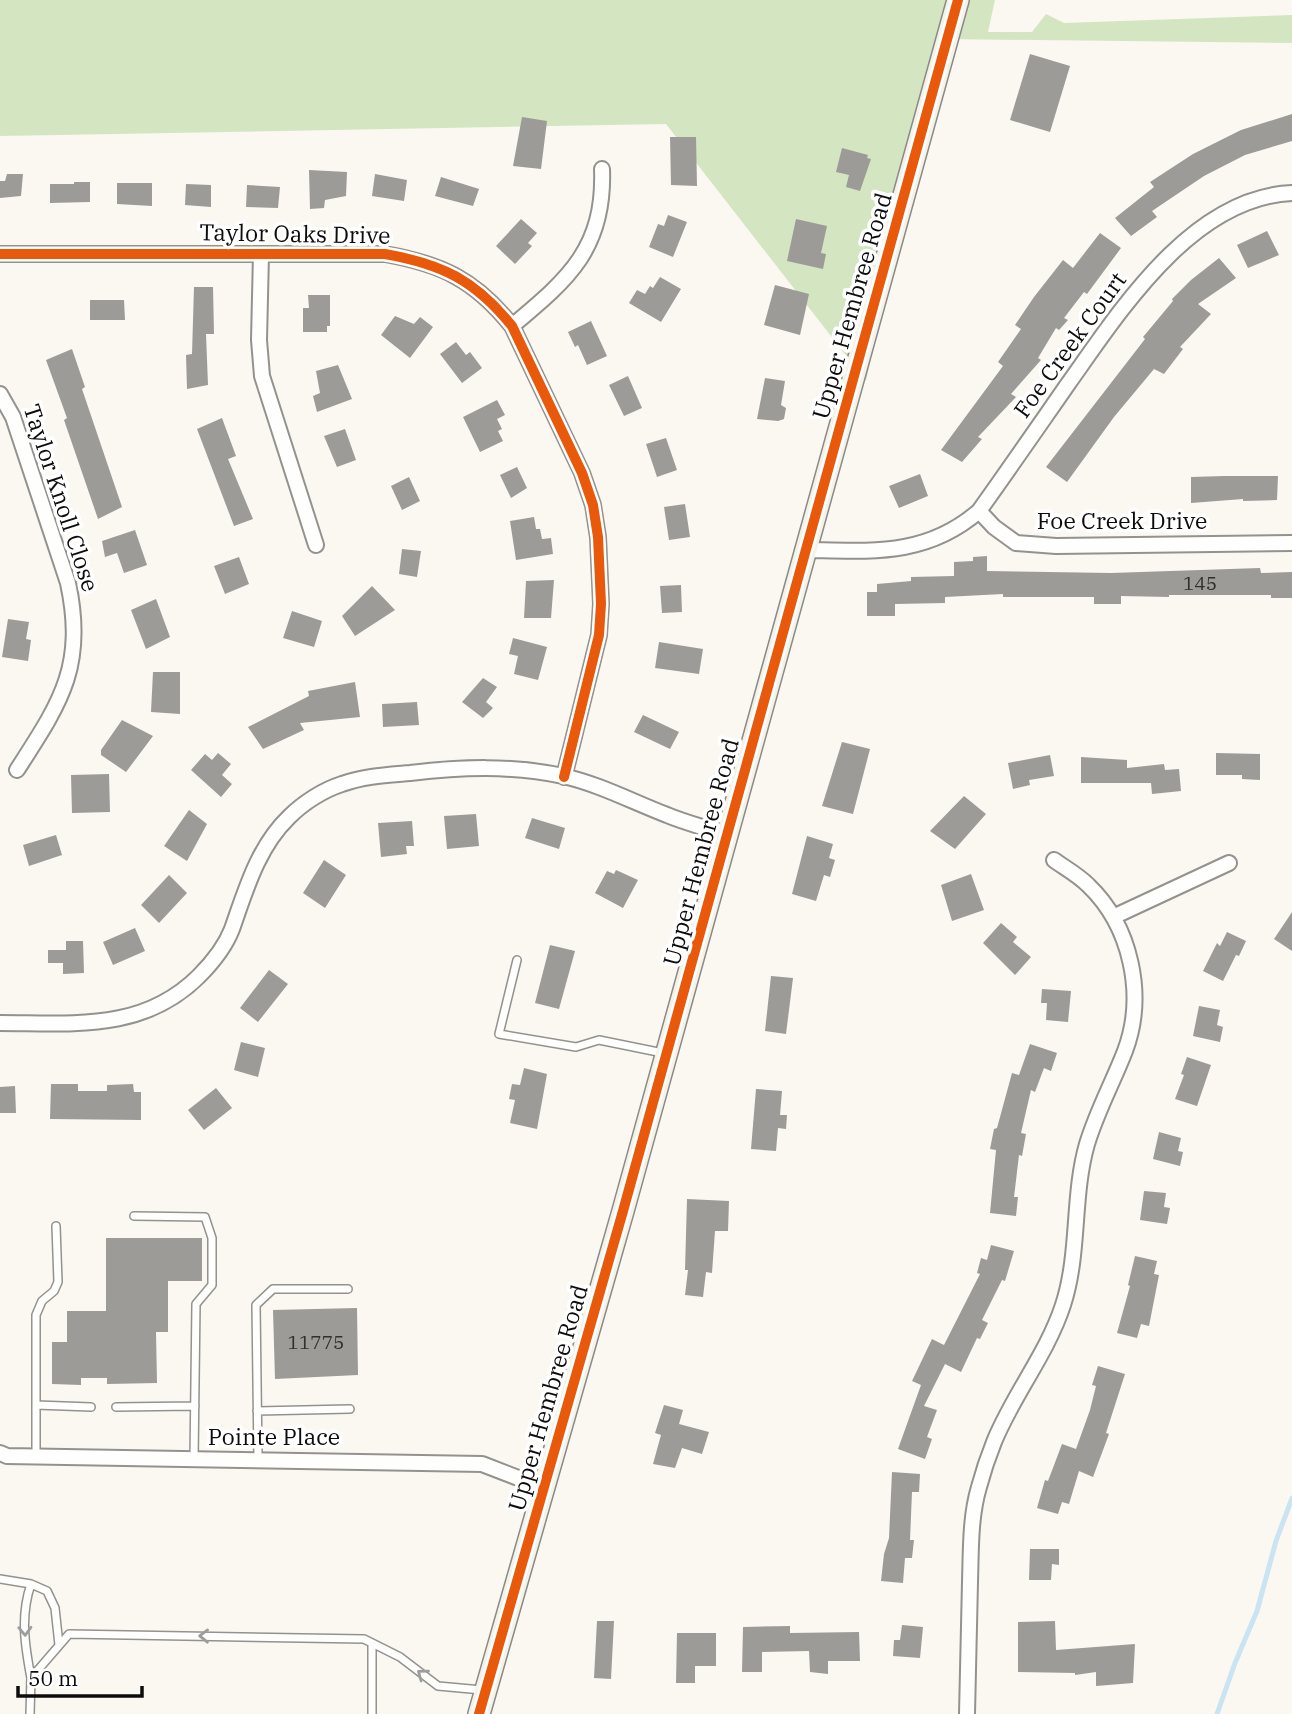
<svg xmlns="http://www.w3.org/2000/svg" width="1292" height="1714" viewBox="0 0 1292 1714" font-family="'IBM Plex Serif',serif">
  <rect width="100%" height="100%" fill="#faf8f1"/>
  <!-- forest -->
  <path fill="#d4e5c1" d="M0,0h995l-7,32h44l14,-18 18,9 228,-8v28l-351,-4 -75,342 -200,-257 -666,12z"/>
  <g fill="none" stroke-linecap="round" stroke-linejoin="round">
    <!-- stream -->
    <path stroke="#cae4f2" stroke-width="5" d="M1217,1714l18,-51 22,-52 19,-70 16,-43"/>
  </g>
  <!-- building -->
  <path fill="#9d9b97" d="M1030,54l40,12 -20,66 -40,-12z
    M1292,114v27l-47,14 -41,21 -52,35 5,6 -26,19 -16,-18 39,-31 -4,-5 43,-28 48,-24z
    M522,117l25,4 -6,48 -28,-3z
    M670,137h26l1,49 -26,-1z
    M842,148l26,7 -1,3 4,1 -11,32 -14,-4 3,-12 -13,-3z
    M309,170l38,2 -1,24 -21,4 -1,8 -14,1z
    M7,174h16l-2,22 -21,2v-17h5z
    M375,174l32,6 -3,21 -32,-5z
    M441,177l38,12 -6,17 -38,-10z
    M74,182h16v20l-40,1v-19h24z
    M117,183h35v23l-35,-2z
    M186,184l25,1v22l-26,-2z
    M247,185l33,2 -2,21 -32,-1z
    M668,215l19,7 -14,35 -24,-10 9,-23 6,2z
    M521,219l16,14 -9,10 4,3 -17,18 -19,-18z
    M796,219l31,7 -6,27 5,1 -3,15 -36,-8z
    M1267,231l12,24 -31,13 -11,-23z
    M1100,233l21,15 -34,46 -3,-2 -20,26 4,2 -9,10 -3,-2 -18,30 3,2 -30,34 5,3 -38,40 4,2 -20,23 -21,-12 62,-84 -5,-4 23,-33 -6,-4 19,-28 29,-37 10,8z
    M1219,258l17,20 -38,26 13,10 -31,33 3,2 -19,25 -10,-5 -40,48 -47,65 -21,-15 99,-128 -2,-2 30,-36 -1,-2 19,-19z
    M660,277l21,12 -20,33 -32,-19 8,-13 8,4 5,-8 3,2z
    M775,285l34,9 -9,41 -36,-10z
    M194,287h19l1,47h-8l2,51 -21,4 -1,-34 6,-1z
    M308,295h22v31h-3v6h-24v-24h6z
    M90,300h34l1,20h-35z
    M395,316l19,8 6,-7 13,10 -23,31 -29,-23z
    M591,321l16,35 -20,9 -9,-20 -3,2 -7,-15z
    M456,342l10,13 4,-3 12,16 -20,15 -22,-29z
    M72,349l13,38 -3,2 40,118 -24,12 -34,-99 3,-2 -21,-58z
    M338,365l14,34 -35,13 -4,-16 7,-3 -4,-22z
    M628,376l14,32 -18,8 -15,-31z
    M765,378l20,3 -4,24 5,3 -2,11 -6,2 -21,-2z
    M497,400l8,15 -8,4 5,10 -4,2 5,10 -23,11 -17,-35z
    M222,418l14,38 -8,3 25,60 -19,7 -37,-97z
    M345,429l11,31 -19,7 -13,-31z
    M666,438l11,32 -20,7 -11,-33z
    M517,467l10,21 -16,10 -11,-23z
    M920,474l8,22 -29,12 -10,-22z
    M1224,476h54l-1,24 -34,1v-2l-52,4v-26z
    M409,477l11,24 -18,9 -11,-24z
    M685,504l5,33 -21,3 -5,-33z
    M534,517l2,12h4l2,10 9,-1 2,16 -37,6 -6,-39z
    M135,530l12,35 -23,8 -7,-20 -12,4 -3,-16z
    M402,549l19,2 -4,26 -18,-3z
    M987,556v15l124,2 149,-5 1,5 31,-1v26h-21v-3h-102v2l-48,-1v8h-27v-7h-91v-3l-58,3v6l-50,1v12h-28v-24h10v-8l34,-3v-4l43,-1v-14l19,-1v-4z
    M239,557l10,27 -24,10 -11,-28z
    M554,580l-3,38h-27l2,-37z
    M681,585l1,27 -20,1 -2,-27z
    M372,586l23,24 -40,26 -13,-20z
    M156,599l14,38 -24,12 -15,-39z
    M292,611l30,10 -8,26 -31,-9z
    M8,619l21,3 -3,17 5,1 -3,21 -26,-4z
    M513,638l34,9 -9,33 -24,-6 4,-18 -9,-2z
    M659,642l44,7 -4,25 -44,-6z
    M153,672h27v42l-29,-2z
    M483,678l14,9 -11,15 7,6 -10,10 -21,-16z
    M355,682l5,35 -60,6 4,7 -41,19 -15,-22 61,-31 -1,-5z
    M417,702l2,23 -36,2 -1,-23z
    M643,715l36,17 -9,17 -36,-17z
    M122,720l31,16 -27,36 -25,-17v-5z
    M842,742l28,7 -17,65 -31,-8z
    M218,753l13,11 -9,11 10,9 -11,13 -30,-27 14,-16 7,6z
    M1216,753l44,1v26l-18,-1v-4h-26z
    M1050,755l4,21 -25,4 1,5 -17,4 -5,-26z
    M1081,757l46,3v8l37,-4 1,6 14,-1 2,22 -29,3 -1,-11h-70z
    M109,774l1,38 -38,1 -1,-38z
    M964,796l22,18 -31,35 -25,-18z
    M189,810l18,14 -20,37 -23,-15z
    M476,814l3,32 -32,3 -3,-33z
    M532,818l33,10 -6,21 -34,-11z
    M412,821l2,25h-8l1,8 -26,3 -3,-34z
    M56,835l6,20 -33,11 -6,-21z
    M807,836l26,8 -4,14 6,2 -5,17 -6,-2 -8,26 -24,-7z
    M324,860l22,15 -21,33 -22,-15z
    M616,870l22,10 -15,28 -28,-15 12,-22 7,3z
    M971,874l13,36 -32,11 -11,-36z
    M169,875l18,18 -28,30 -18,-18z
    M1292,912v39l-18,-12z
    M1001,923l16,14 -4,5 18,15 -16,18 -32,-32z
    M135,928l10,23 -32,14 -10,-23z
    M1227,932l19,9 -7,15 -3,-1 -13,26 -20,-10 14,-28 3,3z
    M66,941h17l1,32 -21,1v-11h-15v-13h18z
    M550,945l25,6 -16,58 -24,-6z
    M269,970l19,14 -30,38 -18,-14z
    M771,976l22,2 -7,56 -21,-3z
    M1042,989l29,2 -3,31 -22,-2 1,-17h-6z
    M1199,1006l21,4 -3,15 6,2 -3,15 -27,-6z
    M241,1042l24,6 -7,29 -24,-7z
    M1030,1044l27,9 -6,18 -7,-3 -9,24 -4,-2 -10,43 5,1 -4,22 -3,-1 -5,42h4l-2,19 -26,-3 6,-63 -6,-1 4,-20 3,-1 15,-55 7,2z
    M1187,1057l24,8 -14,41 -22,-7 9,-24 -3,-1z
    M524,1068l23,6 -10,55 -27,-6 5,-23 -6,-1 3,-15 8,1z
    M51,1084h27v7h29v-6l26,-1 1,8h7v28l-91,-1z
    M15,1086l1,27h-16v-26z
    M216,1088l16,20 -28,22 -16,-20z
    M756,1089l26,2 -2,24h7l-1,14 -8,-1 -2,23 -25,-2z
    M1159,1132l22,6 -3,13 5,1 -3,14 -27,-7z
    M1144,1191l22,2 -2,14 6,1 -3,16 -27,-4z
    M687,1199l42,2 -1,30h-13l-3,42 -6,-1 -3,25 -18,-2 3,-25h-3z
    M106,1238h96v43h-34v51h-12l1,51 -50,1v-6h-26v7l-29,-1v-42h15v-31h39z
    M991,1245l23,6 -9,30 -3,-1 -20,40 6,3 -8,16 -3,-1 -16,34 -16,-8 -21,42 13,4 -10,27 5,2 -7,20 -27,-10 23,-64 -9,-4 20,-42 12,6 36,-71 -3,-1 4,-15 6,2z
    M1135,1256l22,5 -3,13 5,1 -10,51 -8,-2 -4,14 -20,-5 13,-47 -2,-1z
    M357,1308l1,67 -83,4 -2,-69z
    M1098,1366l27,8 -19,59 3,1 -16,43 -14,-6 -10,33 -7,-2 -4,12 -21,-6 8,-28 3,1 14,-37 14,5 14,-39 6,-24 -4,-1z
    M664,1405l19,5 -4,14 30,8 -7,22 -20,-6 -7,20 -22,-4 8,-29 -6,-2z
    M892,1472l28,2 -1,18h-7l-2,48h4l-2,18h-7l-2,25 -22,-2 3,-27 5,-16z
    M1030,1549h29v16l-7,-1 -1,16h-22z
    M597,1621h17l-3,58 -17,-1z
    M1055,1621l1,29 79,-6 -2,39 -37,3v-14l-21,3v-2l-57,-1v-50z
    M902,1625l21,2 -3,31 -27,-2 1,-16h6z
    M790,1626v7l69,-1 1,29h-32v13l-18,-2 -1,-21 -47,1v20h-20l1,-45z
    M677,1633h39v33h-21v17h-19z"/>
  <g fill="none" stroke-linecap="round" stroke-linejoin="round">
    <defs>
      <path id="lane" d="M517,960l-18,74 77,13 23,-7 64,13
        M134,1216l71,1 7,21v47l-16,19 -2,155
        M36,1405l55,2
        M116,1407l79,-1
        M257,1411l93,-2
        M36,1456v-141l6,-14 12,-10 4,-9 -2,-56
        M258,1459l-2,-154 17,-16h75
        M0,1579l31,5 16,7 8,17 4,37
        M31,1678c-6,-32 -11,-62 0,-94
        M30,1714l1,-36 38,-44 295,5 36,18 38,29 44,4
        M372,1714v-71"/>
      <path id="street" d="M0,254h385c57,10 90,26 127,72l70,147 11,32 5,32 3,67 -2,31 -35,142
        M261,254l-2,86 3,36 54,169
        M512,326c56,-47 93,-77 90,-157
        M0,394l13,23 55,166c18,84 -8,120 -51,187
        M979,511l15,16 22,16 40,3 236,-3
        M806,550c65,1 120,7 173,-39 30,-42 59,-84 89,-127 52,-73 124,-187 224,-191
        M1113,917l116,-54
        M0,1023c73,0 143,9 199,-47 13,-13 26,-29 33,-47 14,-40 26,-82 57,-112 14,-14 34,-27 53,-33 22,-8 45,-9 68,-11 52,-6 101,-8 153,3 36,8 70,26 104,39 19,8 40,13 60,20
        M0,1453l7,3 475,8 62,24
        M967,1714c1,-44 2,-88 3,-132 1,-31 0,-65 9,-95 4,-15 9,-30 15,-45 19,-47 53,-88 69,-137 17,-52 9,-109 24,-161 10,-33 26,-62 38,-93 21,-56 6,-125 -37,-166 -10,-10 -23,-17 -34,-25"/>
      <path id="secondary" d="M479,1714l144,-503 335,-1211"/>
    </defs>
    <!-- lane casing -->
    <use href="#lane" stroke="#93928f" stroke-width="10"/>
    <!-- street casing -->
    <use href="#street" stroke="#93928f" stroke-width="18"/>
    <!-- secondary casing -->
    <use href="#secondary" stroke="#8a8986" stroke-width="24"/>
    <!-- lane -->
    <use href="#lane" stroke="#fefefd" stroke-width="7"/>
    <!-- street -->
    <use href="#street" stroke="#fefefd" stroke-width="14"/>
    <!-- secondary -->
    <use href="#secondary" stroke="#f4f3e9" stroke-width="21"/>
    <defs>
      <path id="cycleway" d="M0,254h385c57,10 90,26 127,72l70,147 11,32 5,32 3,67 -2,31 -35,142
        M479,1714l144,-503 335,-1211"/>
    </defs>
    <!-- cycleway casing -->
    <use href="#cycleway" stroke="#fff" stroke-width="15"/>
    <!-- cycleway -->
    <use href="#cycleway" stroke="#e8590c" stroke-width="10"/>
  </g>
  <!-- one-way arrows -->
  <defs><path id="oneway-chevron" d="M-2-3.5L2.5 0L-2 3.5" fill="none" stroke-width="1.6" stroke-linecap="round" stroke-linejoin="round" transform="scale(1.75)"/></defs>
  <g stroke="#9d9d9d">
    <use href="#oneway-chevron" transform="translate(25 1631) rotate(88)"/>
    <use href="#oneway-chevron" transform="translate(204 1636) rotate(-179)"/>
    <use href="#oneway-chevron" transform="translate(422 1674) rotate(-143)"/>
  </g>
  <g text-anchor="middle" stroke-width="7" stroke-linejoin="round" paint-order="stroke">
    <!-- number labels -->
    <g font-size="19" fill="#30302f">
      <text x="1200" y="590">145</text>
      <text x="316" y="1349">11775</text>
    </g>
    <!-- street labels -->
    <g font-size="23" fill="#0c0c0c" stroke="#fff">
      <text transform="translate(295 234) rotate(1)" y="8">Taylor Oaks Drive</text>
      <text transform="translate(852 306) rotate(-74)" y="8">Upper Hembree Road</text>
      <text transform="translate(1070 345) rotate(-54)" y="8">Foe Creek Court</text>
      <text transform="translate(61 498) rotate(72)" y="8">Taylor Knoll Close</text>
      <text x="1122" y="529">Foe Creek Drive</text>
      <text transform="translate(701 852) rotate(-75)" y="8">Upper Hembree Road</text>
      <text transform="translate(548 1398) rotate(-74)" y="8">Upper Hembree Road</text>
      <text x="274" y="1445">Pointe Place</text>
    </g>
  </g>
  <!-- scale -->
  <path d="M18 1686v10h124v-10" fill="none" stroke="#0c0c0c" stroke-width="3.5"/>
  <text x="28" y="1686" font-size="21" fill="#0c0c0c" stroke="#ffffff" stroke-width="5" paint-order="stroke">50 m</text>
</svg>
